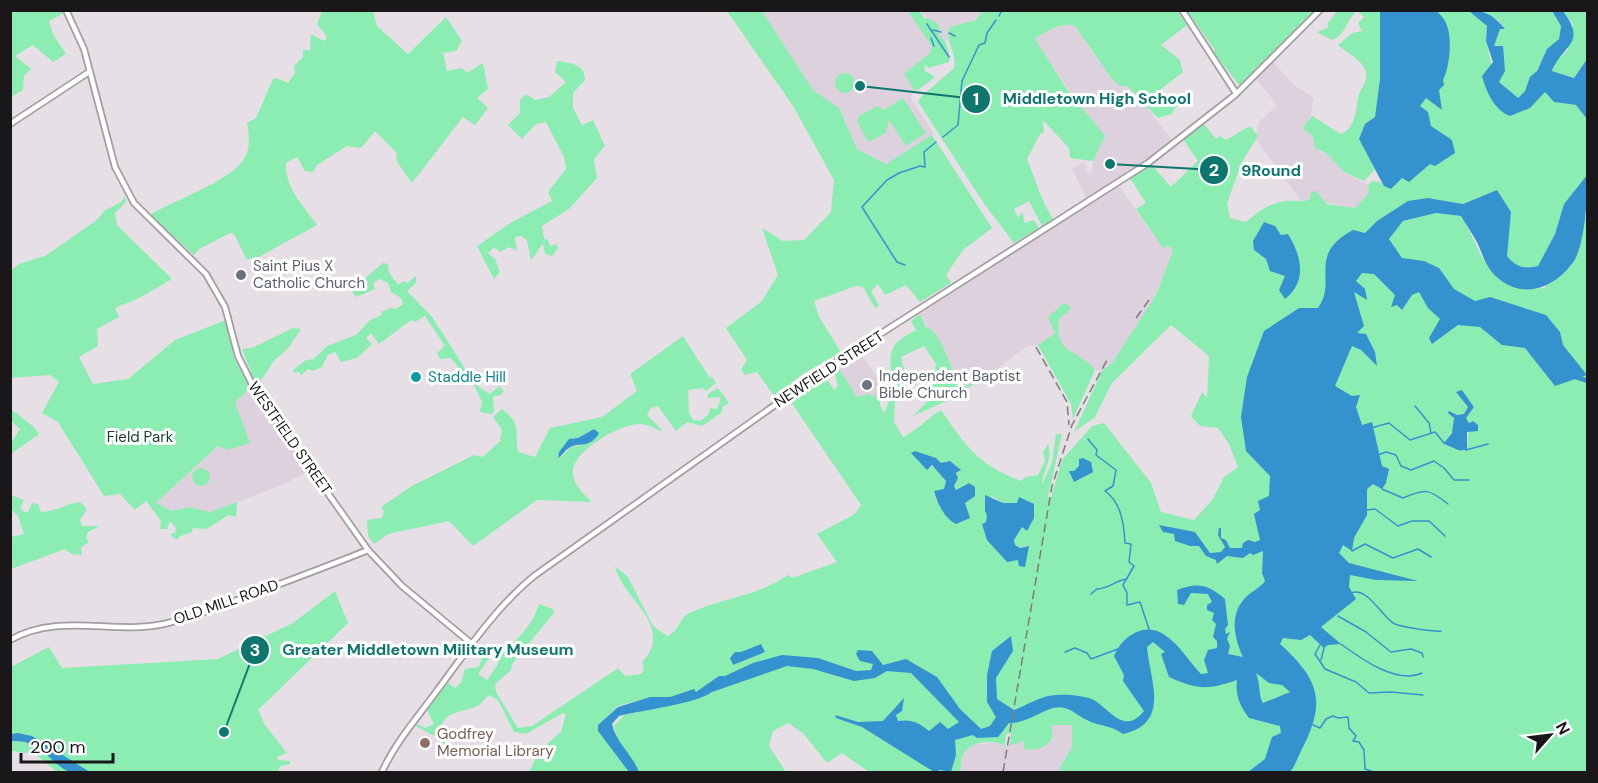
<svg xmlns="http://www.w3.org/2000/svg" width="1598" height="783" viewBox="0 0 1598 783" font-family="'DM Sans',sans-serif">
  <rect width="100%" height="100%" fill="#e6dfe6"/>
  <!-- built -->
  <path fill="#ded1de" d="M762,11h146l24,36 -2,6 -26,21 10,16 -3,8 23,36 -48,30 -29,-15 -18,-41 -26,-18z
    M919,11h63l-8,10 -22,5 -4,4 1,9 -4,3 -6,-7v-5z
    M1067,24l8,2 24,36 42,38 32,41 -86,58 -15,-30 12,-7 4,11 4,-2 1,-10 9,-22 -68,-100 12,-8z
    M1272,61l23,25 19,12 -4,20 -8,10 10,7 8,17 6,1 18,19 24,13 1,8 -14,15 -45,-9 -11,2v-3l-43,-59 2,-16 19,-18 -21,-26z
    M1118,185l45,63 6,-2 4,4 -17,45 -44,68 -10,8 -7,-1 -33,-25 -4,-8 2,-19 10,-9 -7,-5 -8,28 -4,4 -13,9 -11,1 -49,37 -1,-4 -10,7 -9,1 -5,-17 -33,-56z
    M859,351l24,34 -8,12h-18l-21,-33z
    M250,388l58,83 -23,13 -75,28 -21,-5 -17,4 -16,-8 63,-57 13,-44z
    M1050,725h22v22l-12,19 1,6h-101l3,-18 9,-9 26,-3 7,4 15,-4z"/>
  <!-- green -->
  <path fill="#8cedb3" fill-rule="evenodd" d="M10,11h52l2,2 -15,8 4,13 13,20 -13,8 -20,-17 -18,11 16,13 -7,7 -1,14 -12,7z
    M322,11h51l4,15 31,28 38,-37 16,24 -6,10 -13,2 4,18 15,-3 5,5 16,-10 5,26 -11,9 11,10 -13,17 -12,-8 -51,66 -15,-21 -1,-10 -21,-21 -14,17 -14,-2 -30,19 -4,7 -8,-1 -8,-14 -11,6c-1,25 17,42 31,62l-62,34 -1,-2 -7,3 -13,-26 -4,-1 -31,16 -5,6 -44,-40c22,-14 81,-34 94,-56 7,-11 5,-24 3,-36l9,-5 17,-39 4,-1 11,5 7,-10 -1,-7 9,-9v-8l7,2 1,-17 13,7 3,-4 -10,-13z
    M727,11h35l51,79 26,18 18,41 29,15 46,-29 60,93 -29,22 -17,25 5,8 -31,19 -14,-17 -21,10 -7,-11 -7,7 8,15 -4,2 -12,-21 -7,-1 -42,15 5,16 22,35 -40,23 -26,22 -18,-25 -12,3 -4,-6 6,-9 -21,-32 35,-26 17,-27 -16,-47 21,13 21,-1 27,-28 3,-32 -41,-74z
    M908,11h11l6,8 3,-1 11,7v10c7,4 12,20 10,27l-20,6 -3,-3 -2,5 11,7 -17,13h-4l-10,-16 26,-21 2,-6z
    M982,11h195l10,14 -26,20 19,15 3,12 -28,22 2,12 18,-10 6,8 -7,5 -2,5 -14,4 -31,-32h-7l-8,-7 -37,-53c-14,-4 -29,5 -40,13l31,49 39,48 -12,25 -23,-3 -1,-10 -26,-28 1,12 -4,2 -13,25c9,21 14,42 26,60l-11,7 -13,-25 -15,8 4,8 4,-5 3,11 9,-3 5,8 -25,15 -29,-38 -67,-103 3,-5 33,-29c4,-15 -11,-28 -4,-41l26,-7z
    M1187,11h130l-77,75 -27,-34 2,-2z
    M1337,11h133l17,15 -1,15 17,72 42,-22 9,11 22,3 12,14 -1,56 -23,29 -9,30 -16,32c-16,3 -23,2 -33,-10l5,-43 -14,-23 -34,14 -35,-6 -25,23 33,-8 25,3c24,40 27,79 84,72l42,-73v557h-526l-1,-5 12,-20v-22h-21l2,12c-8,12 -14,13 -29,12v-8l-14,4 1,-12 -5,1 -1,12c-10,-7 -34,-5 -41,7 -3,5 -3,14 -4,19h-91l-27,-19 -15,10 -24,-30 -15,-10 -15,8 -4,15 17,26h-147c-6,-16 -24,-29 -25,-46l10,-11 53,-11 -7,-6 -20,-1 -32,9 -19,18 31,48h-101l10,-21 22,-19 5,-18 -3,-1 -37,21 -12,-2 -16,-32 -9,-5c-3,3 -7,8 -10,10 -16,9 -33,3 -39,25l8,15v10l-4,-1 -1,-11c-9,-9 -17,-11 -27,-17l1,-2 8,4 9,-4 -7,-14 21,-27 7,5 6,-5 4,-14 14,-2 4,-13 -7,-6 8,-5 4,3 1,12 -11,16 9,6 11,-16 1,-10c17,-12 34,-29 40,-50l14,5 1,4 -42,51 -1,6 -16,14 1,8 22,36 14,-2 86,-58 7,8 16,-2 3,-4 -2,-8c35,-36 -22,-65 -27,-96l13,11 25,49 14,10c12,-4 12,-18 22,-23 33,-15 69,-17 99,-38l4,3 45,-16 -20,-28 38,-20 6,-9 -72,-106h-3l37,-26 11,17 4,-4 -4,-14 -5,-2 7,-6 21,33 11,-3 6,3 7,-6 -1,14 4,8 9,-21 5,-3v-10l-7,-5c-2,-27 1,-31 25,-44l-5,-9 9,-7 6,13c15,4 27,45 32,59h9l10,-7v3l-24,16 -40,18 18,-18 5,-34 -12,-18 -23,11 4,17 -2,19 -8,9 -1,20 9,15c15,-7 24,-19 38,-27 25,37 38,55 80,71l4,-4 13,-2 7,-14 -2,-9 5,-8c5,16 -5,26 -6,41l10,-23 4,-28h6l-14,63 3,1 11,-38 30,-34 12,-3 47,60 10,29 33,8 19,-21 11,-22 14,-10 -9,-23 -11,-16 -18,-2 -9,-10 11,-24 5,6 2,-42 -38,-31 -59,58 -17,34 -21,15 28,-61 10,-8 44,-68 17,-45 -4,-4 -6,2 -27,-39 10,-6 -16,-25 21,-14 20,23 27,-26 -15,-22 20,-16 13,16 4,-3 6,4 24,-14 8,10 -16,26 -15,41 3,15 16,4c12,-10 23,-19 40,-21 9,-1 15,2 24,-2l1,-7 5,-1 11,13 28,4 14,-15 -1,-8 4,-4 10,2 -7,-14 -11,12 -20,-9 -18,-19 -11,-5 -3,-13 -10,-7 10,-12 29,18c14,-6 15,-23 17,-36 1,-9 10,-15 8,-26 -3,-12 -22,-21 -28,-27l14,-12 10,-2 -4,-8 6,-6 -7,-6c-10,8 -12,25 -25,29l-15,-8 12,-5 -2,-3zM1462,390l12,17 -8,11 3,5 -2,27 -23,-7c9,-11 15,-20 5,-32l8,4 7,-1 4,-7zM916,456l42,15 -4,15 2,4 10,-6 9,12 -10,7 2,7 -31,-10 -2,-8 10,-3 2,-8 -11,-14h-6zM991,496l12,7h14l17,15 -7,13 -5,-5 -8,14 1,5 6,3 6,-3 -8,15h-6l-31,-35 4,-3z
    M1482,11h70l9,15 -2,13c-20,16 -23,42 -41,60l-19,-17 4,-36 -10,1 7,-18h5l-7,-9z
    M1563,11h24v48l-13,19 -22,-7 4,-10 12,-11 5,-26z
    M557,61c14,2 28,3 28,19l-12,13v15l9,17 11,-5 12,26 -11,13 3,19 -28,31 -27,17 2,13 4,1 2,6 6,-2 2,4 -6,8 -7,-2 -2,-11 -12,18 -4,-21 -6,-4 -6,1 2,14 -8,-4 -9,5 -6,-5 -6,6 7,6 5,13 -6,7 -17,-33 35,-24 40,-21 -4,-9 18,-23 -2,-12 -18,-35 -10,2 -14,15 -14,-14 12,-12v-13l6,-6 9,6 14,-3 17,-15 -11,-10z
    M835 83a10 10 0 1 1 20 0a10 10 0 1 1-20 0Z
    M903,98l23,35 -20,13 -17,-26 -3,13 -18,9 -11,-21 2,-5 18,-10 7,4z
    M125,196l1,6 -11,11 2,12 55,54 -33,19 -24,10 4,9 -22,12 1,17 -19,11 14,27 35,-5 47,-39 51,-20 8,38 16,30 -15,14 15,41 -23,7 -9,-4 -62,57 16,8 17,-4 21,5 27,-10 -1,15 -7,-2 -23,14 -13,-1 -1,4 -12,4 -3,4 -5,-3 -1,-4h4l1,-5 -6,-7 -3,8h-7l1,-8 -15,-20 -11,9 -15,-16 -16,2 -46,-74 -16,-9 17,-31 -9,-7 -39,3v-108l10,-7 24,-7 52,-36 7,-9 17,-9z
    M383,263l5,1 1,8 9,13 5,-4 4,2 9,-7v7l-9,8 25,26 36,56h3l8,14 11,7 9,-8 5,5 -3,4 -8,1 1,16 -3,2 -11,-2 2,-10 -8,-17 -6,-2 -4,-7 -6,3 -3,-4 6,-4 -10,-13 -11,1 -3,-6 8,-7 -20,-30 -10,6 -4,-2 -32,24 -8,-11 -5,5 6,6 -15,14 -16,4 -6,-10 -7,3 -6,12 -9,4 -5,-2 -7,6 -2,-3 -5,1 -1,-3 13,-10 8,-1 13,-13 29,-11 14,-15 12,-5 -1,-3 9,-4 6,1 7,-5 -2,-6 -10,-6 -3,-9 -8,-4 -7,4 2,6 -19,8 -4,-5 5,-3 -1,-3z
    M1063,304h4l4,5 -11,9c-8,37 19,30 35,52l-22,49 -2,-15 -33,-59 17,-12 -7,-16z
    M293,328l8,1 -12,18 -16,15 -13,20 -6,-2 -12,-31 10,-1z
    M683,336l27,42 2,-1 4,6 -10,8 -3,-3 -15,2 1,23 4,7 7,1 9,-7 1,-6 7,1 4,-12 -13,1v-4l10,-6 11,15 -6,3 -1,6 -20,14 -15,-4 -11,9 -18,-25 -7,2 -4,7 15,15 -2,1c-7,-4 -13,-7 -22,-7 -19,1 -69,28 -65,51 2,12 11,19 19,27l-55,-2 -64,46 -24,-25 -61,13 -14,10 -6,-8 -1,-16 15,-2 2,-7 -3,-4 31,-21 62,-31 9,2 17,-16 2,-11 -9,-13 9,-8c21,16 12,20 16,43l17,5 15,-29 52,-11 35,-26 -7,-17zM594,429l4,4c-6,12 -16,12 -27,14l-10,10h-4l12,-18 9,-1z
    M11,409l23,18 5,7 -28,20v-11l9,-14 -9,-8z
    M192 477a9 9 0 1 1 18 0a9 9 0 1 1-18 0Z
    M11,495l13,5 -4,8 4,4h4l4,-9 6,1 3,8c18,-1 23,-8 39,-10l7,7 -7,11 2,6h18l-12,6 -2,6 3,4 -8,5 1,8 -11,-1 -6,-5 -54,20v-32l13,-3 -6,-18 -7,-7z
    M335,591l13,32 -90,87 7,15 22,28 -10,4 1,3 12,1v3l-9,2 -3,4 2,2h-190l-54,-33 -10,-5h-15v-67l38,-20 13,21 156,-9 75,-36z
    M11,741c31,-1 37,20 61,31h-15l-22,-18 -24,-3z"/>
  <!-- water -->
  <path fill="#3493ce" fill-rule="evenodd" d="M1380,11h57c1,2 4,4 6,7 11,13 7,49 0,62l1,5 -5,5 3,20 -16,-12 -6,8 8,6 3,14 21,14 3,13 -20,13 -5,-2 -21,18 -7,-4 -11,11 -7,-3 -25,-47 6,-15 10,-7 5,-38z
    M1469,11c15,-2 27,6 36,18h-5l-6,17h9l2,25 -6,11 19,16 7,-7 5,-14 7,-6 10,-22 12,-10 2,-13 -9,-15h11c25,33 -1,34 -11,60l22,7 13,-19v60l-11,-14 -22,-3 -9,-10 -15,16 -20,8c-16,-6 -24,-25 -28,-40l11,-14 -7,-21 1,-15z
    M1587,175c1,21 -2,69 -13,86 -18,26 -49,39 -75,18 -13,-11 -15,-21 -21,-35 -5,-10 -12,-19 -17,-28l-25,-3 -33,8 -14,18 13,19 22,3 15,7 15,21 21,12 15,-4 56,18 14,17 3,13 24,30 -32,11 -30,-38 -23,-3 -22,-18 -22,-2 -26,19 -3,-6 11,-19 -12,-11 -9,-16 -7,3 -10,15 -5,-5 -6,2 4,-12 -21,-21 -12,-1 -6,8 9,8 2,11 -13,-8 10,34 -7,7 9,1 9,18 2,14 -16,-16 -9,-4 -17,40 17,10 8,-1 -4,12 6,18 10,-3 10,44 7,3 -3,14 -4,6 -9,-5 -6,5v26l-13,23 -2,13 -9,-6 -4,8 10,10 69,18 -42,-1 -26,-5 -1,12 7,12 -35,28 20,17 -13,1 -4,3 -14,-13 -9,5 -18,-2 -3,6c41,37 46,59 21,107 -4,8 -6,15 -11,21h-42l17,-13 7,-22 9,-4 -1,-7 -31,-8c-9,-12 -14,-23 -12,-38 -29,10 -39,10 -68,-3l-8,-23 4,-2 -12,-10 -6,5c3,34 24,76 -24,87 -14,-10 -23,-7 -36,-14 -12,-5 -18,-16 -34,-12 -16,5 -29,16 -44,15l-11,14 -21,1 -4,-3 -18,5 1,15 -5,17 -11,-2 -6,2 -72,-45 -26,-9 -1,-3 23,7 25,-1 21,-23 -2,13 -6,4 2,6c14,-2 20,1 31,10l11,-9 8,7 11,-7 -48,-49 -24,-2 -12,7 -21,3 -41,-12 -26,-3 -75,26c-17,12 -69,18 -93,24l-7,8c4,19 21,31 27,48h-10l-31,-41v-6l20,-18 32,-10h20l24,-8 2,3 23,-16h6l28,-13 29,-8 36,3 38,13 15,-1 2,-6 -13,-3 -4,-7 2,-4 14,1 11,14 23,-6 31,18 23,32 21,20 9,-3 6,-9 -9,-15v-27l5,-24 19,-15 2,15 -17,27 1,21 17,11c14,-5 27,-15 43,-15 9,-1 30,1 37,5 17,11 31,35 50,11l-21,-30 1,-6 -10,-19c8,-20 32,-36 52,-20 14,9 23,26 35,38l7,-1 -4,-13 4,-10 9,-2v-7l-4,-4 3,-13 -4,-4 2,-7 -7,-3v-5l5,-3 -4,-8 -17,-1 -7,12 -6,-1 -1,-14c20,-8 31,-6 48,9l3,26 -3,4 1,5 4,-2 -3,7 3,7 -2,8 15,3c-9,-19 -14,-43 3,-60 6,-6 14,-9 19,-16l-3,-8 1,-22 -10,4 -3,-2 -7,5 -16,-2 -10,8 -1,-4 -10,-4 -7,-10h-9l-15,-5 -1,-7 -11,-2 -4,-7 36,7 15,21 11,-1 4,-5 -7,-12 1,-7h2v10l5,2 4,8h12l1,-5 5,-3 7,2 5,-2 -6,-26 6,-4 -2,-9 11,-5 1,-20 -24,-25 -5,-34 6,-40 17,-46 35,-23h19c20,-27 -12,-53 35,-78l12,3 12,-12 31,-20 20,-3 35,6 34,-14 14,22 -4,44c9,11 16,13 31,10l17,-32 9,-30zM1256,673l13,10 13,2 8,7 -27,11c-5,-8 -2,-18 -7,-30z
    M1264,222l11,4 6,9 7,-1c13,21 20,47 -3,65l-6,-9 6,-14 -15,-5 -4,-12 -12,-9 -1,-9z
    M1462,390l12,17 -8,11 3,5 4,-2 5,4v6l-11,1v18h-9l-14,-7 8,-10 2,-15 -6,-5 1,-2 8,4 7,-1 4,-7 -12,-15z
    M594,429l5,4c-10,17 -19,8 -30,15 -5,3 -7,8 -11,10l1,-6 10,-13 9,-1z
    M915,451l21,7 5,5 9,-2 11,9 -5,3 2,5 -4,8 2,4 13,-7 6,4v9l-10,7 5,15 -14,6c-11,-5 -19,-21 -22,-33l10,-2 2,-8 -14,-16 -5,5 -16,-17z
    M1083,458l8,4 2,10 -19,10 -5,-11h5l5,-5v-7z
    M985,495l18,8h14l2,-6 15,7v14l-7,13 -5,-4 -8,13 1,5 5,3 9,-2 -4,21 -6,-1 -1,-6 -11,2 -20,-22 -5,-16 4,-2 1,-7 -2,-4z
    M761,644l4,8 -32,13 -3,-7 5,-6h6z
    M18,733l14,3 58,36c-7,1 -14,2 -20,0 -23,-9 -24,-32 -59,-31v-7z"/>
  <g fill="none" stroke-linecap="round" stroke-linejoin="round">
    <!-- stream -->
    <path stroke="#3493ce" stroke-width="1.5" d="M999,16l3,-6
      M927,24l22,33
      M933,30l8,2
      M949,33l6,3
      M931,38l3,8
      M943,137l15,-12 4,-44 17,-36 6,-2 2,-10 9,-13
      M905,265l-8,-3 -35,-55 25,-27 12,-7 21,-7 5,1 -1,-15 12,-10
      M1415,406l14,17 2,10
      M1371,428l18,-5 21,17 25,-8 9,11 17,7
      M1088,439l9,11 -1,5 20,15 -3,16 -8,5c16,11 19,33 20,52l6,1 -2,18 5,4 -11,19 4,8v12l13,-3 10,30
      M1466,450l22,-6
      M1378,455l8,-3 10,3 5,11 10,4 23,-9 10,7 10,12h15
      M1382,489l21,9c23,-10 26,-9 45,6
      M1367,510l8,-1 23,17 14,-5h17l16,15
      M1352,551l13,-7 28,14 25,-9 13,8
      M1351,593c17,-7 31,25 44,31 8,3 38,8 46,7
      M1091,594l6,-5c13,0 18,-9 30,-10
      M1338,616l28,16 25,20 20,-3 11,4 1,4
      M1341,644c19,14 56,41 81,29
      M1320,645l-5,9 10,15 31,13 13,11 22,-1 32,3
      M1065,652l10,-4 12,5 4,6 27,-10
      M1321,660l3,-12
      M1313,725l7,3 6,-9 7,-3 5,2 10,-1 1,11 7,8 -3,5 6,1 5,8 1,19 9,3
      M1379,772h4"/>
    <!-- river -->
    <path stroke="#3493ce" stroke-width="5" d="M1573,376l15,5"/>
    <defs>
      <path id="secondary" d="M66,10l18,39 31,118 19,36 72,71 19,33 13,49 17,34 113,160 34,36 70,58
        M1182,10l54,83
        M10,124l79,-52
        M10,640c50,-28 102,-5 154,-16 32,-7 62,-20 92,-31 37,-14 75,-28 112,-43
        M382,772c13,-29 35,-54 54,-80 30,-40 59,-84 98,-116l296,-210 318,-203 87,-68 85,-85"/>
    </defs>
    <!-- secondary casing -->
    <use href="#secondary" stroke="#a49da4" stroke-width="8"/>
    <!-- secondary -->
    <use href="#secondary" stroke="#fff" stroke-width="4.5"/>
    <!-- rail -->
    <path stroke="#7f7b7f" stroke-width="1.5" stroke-dasharray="9 4.5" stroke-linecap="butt" d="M1136,318l13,-18
      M1036,347l31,55 2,23
      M1003,772l49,-286 20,-61 35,-65"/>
  </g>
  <!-- markers -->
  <g fill="#6b7280" stroke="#fff" stroke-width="2">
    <circle cx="241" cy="275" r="6"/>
    <circle cx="867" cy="385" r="6"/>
  </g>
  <circle fill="#0f9aa8" stroke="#fff" stroke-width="2" cx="416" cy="377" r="6"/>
  <circle fill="#8d6e63" stroke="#fff" stroke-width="2" cx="425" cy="743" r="6"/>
  <g text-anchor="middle" stroke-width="6" stroke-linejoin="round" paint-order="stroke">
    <!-- worship labels -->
    <g font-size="15" fill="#5b616d" stroke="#fff" text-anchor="start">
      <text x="253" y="271">Saint Pius X<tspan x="253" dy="17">Catholic Church</tspan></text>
      <text x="879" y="381">Independent Baptist<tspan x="879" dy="17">Bible Church</tspan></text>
    </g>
    <!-- street labels -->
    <g font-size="15" fill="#191719" stroke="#fff">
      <text transform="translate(829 369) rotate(-33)" y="5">NEWFIELD STREET</text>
      <text transform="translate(290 438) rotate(55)" y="5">WESTFIELD STREET</text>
      <text transform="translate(226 602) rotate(-19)" y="5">OLD MILL ROAD</text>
    </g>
    <!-- culture labels -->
    <g font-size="15" fill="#0d838f" stroke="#fff" text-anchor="start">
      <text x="428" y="382">Staddle Hill</text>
    </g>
    <!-- park labels -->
    <g font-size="15" fill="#153f29" stroke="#fff">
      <text x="140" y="442">Field Park</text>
    </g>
    <!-- education labels -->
    <g font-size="15" fill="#785e54" stroke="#fff" text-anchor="start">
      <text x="437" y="739">Godfrey<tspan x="437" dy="17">Memorial Library</tspan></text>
    </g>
  </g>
  <!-- callouts -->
  <path fill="none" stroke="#0f766e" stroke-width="2" d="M860 86L976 99M1110 164L1214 170M224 732L255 650"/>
  <g fill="#0f766e" stroke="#fff" stroke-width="2">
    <circle cx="860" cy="86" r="6"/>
    <circle cx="1110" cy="164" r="6"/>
    <circle cx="224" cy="732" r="6"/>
    <circle cx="976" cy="99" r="15"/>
    <circle cx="1214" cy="170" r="15"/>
    <circle cx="255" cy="650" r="15"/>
  </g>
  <g font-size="18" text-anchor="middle" font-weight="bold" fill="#fff">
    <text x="976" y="105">1</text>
    <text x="1214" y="176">2</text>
    <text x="255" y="656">3</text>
  </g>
  <g font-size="16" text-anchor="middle" font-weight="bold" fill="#0f766e" stroke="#fff" stroke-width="6" stroke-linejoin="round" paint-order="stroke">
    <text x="1097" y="104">Middletown High School</text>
    <text x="1271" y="176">9Round</text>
    <text x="428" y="655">Greater Middletown Military Museum</text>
  </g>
  <!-- border -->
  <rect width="1598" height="783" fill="none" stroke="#191719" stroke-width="24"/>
  <!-- north arrow -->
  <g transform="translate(1550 735) rotate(62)" stroke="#ffffff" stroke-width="4.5" paint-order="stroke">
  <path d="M0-4.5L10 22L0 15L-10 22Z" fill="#191719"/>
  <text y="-9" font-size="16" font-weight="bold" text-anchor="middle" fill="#191719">N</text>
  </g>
  <!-- scale -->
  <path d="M21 753v9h92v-9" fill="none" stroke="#191719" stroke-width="3"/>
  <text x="30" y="753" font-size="18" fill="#191719" stroke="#ffffff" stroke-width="4.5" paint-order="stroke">200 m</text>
</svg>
